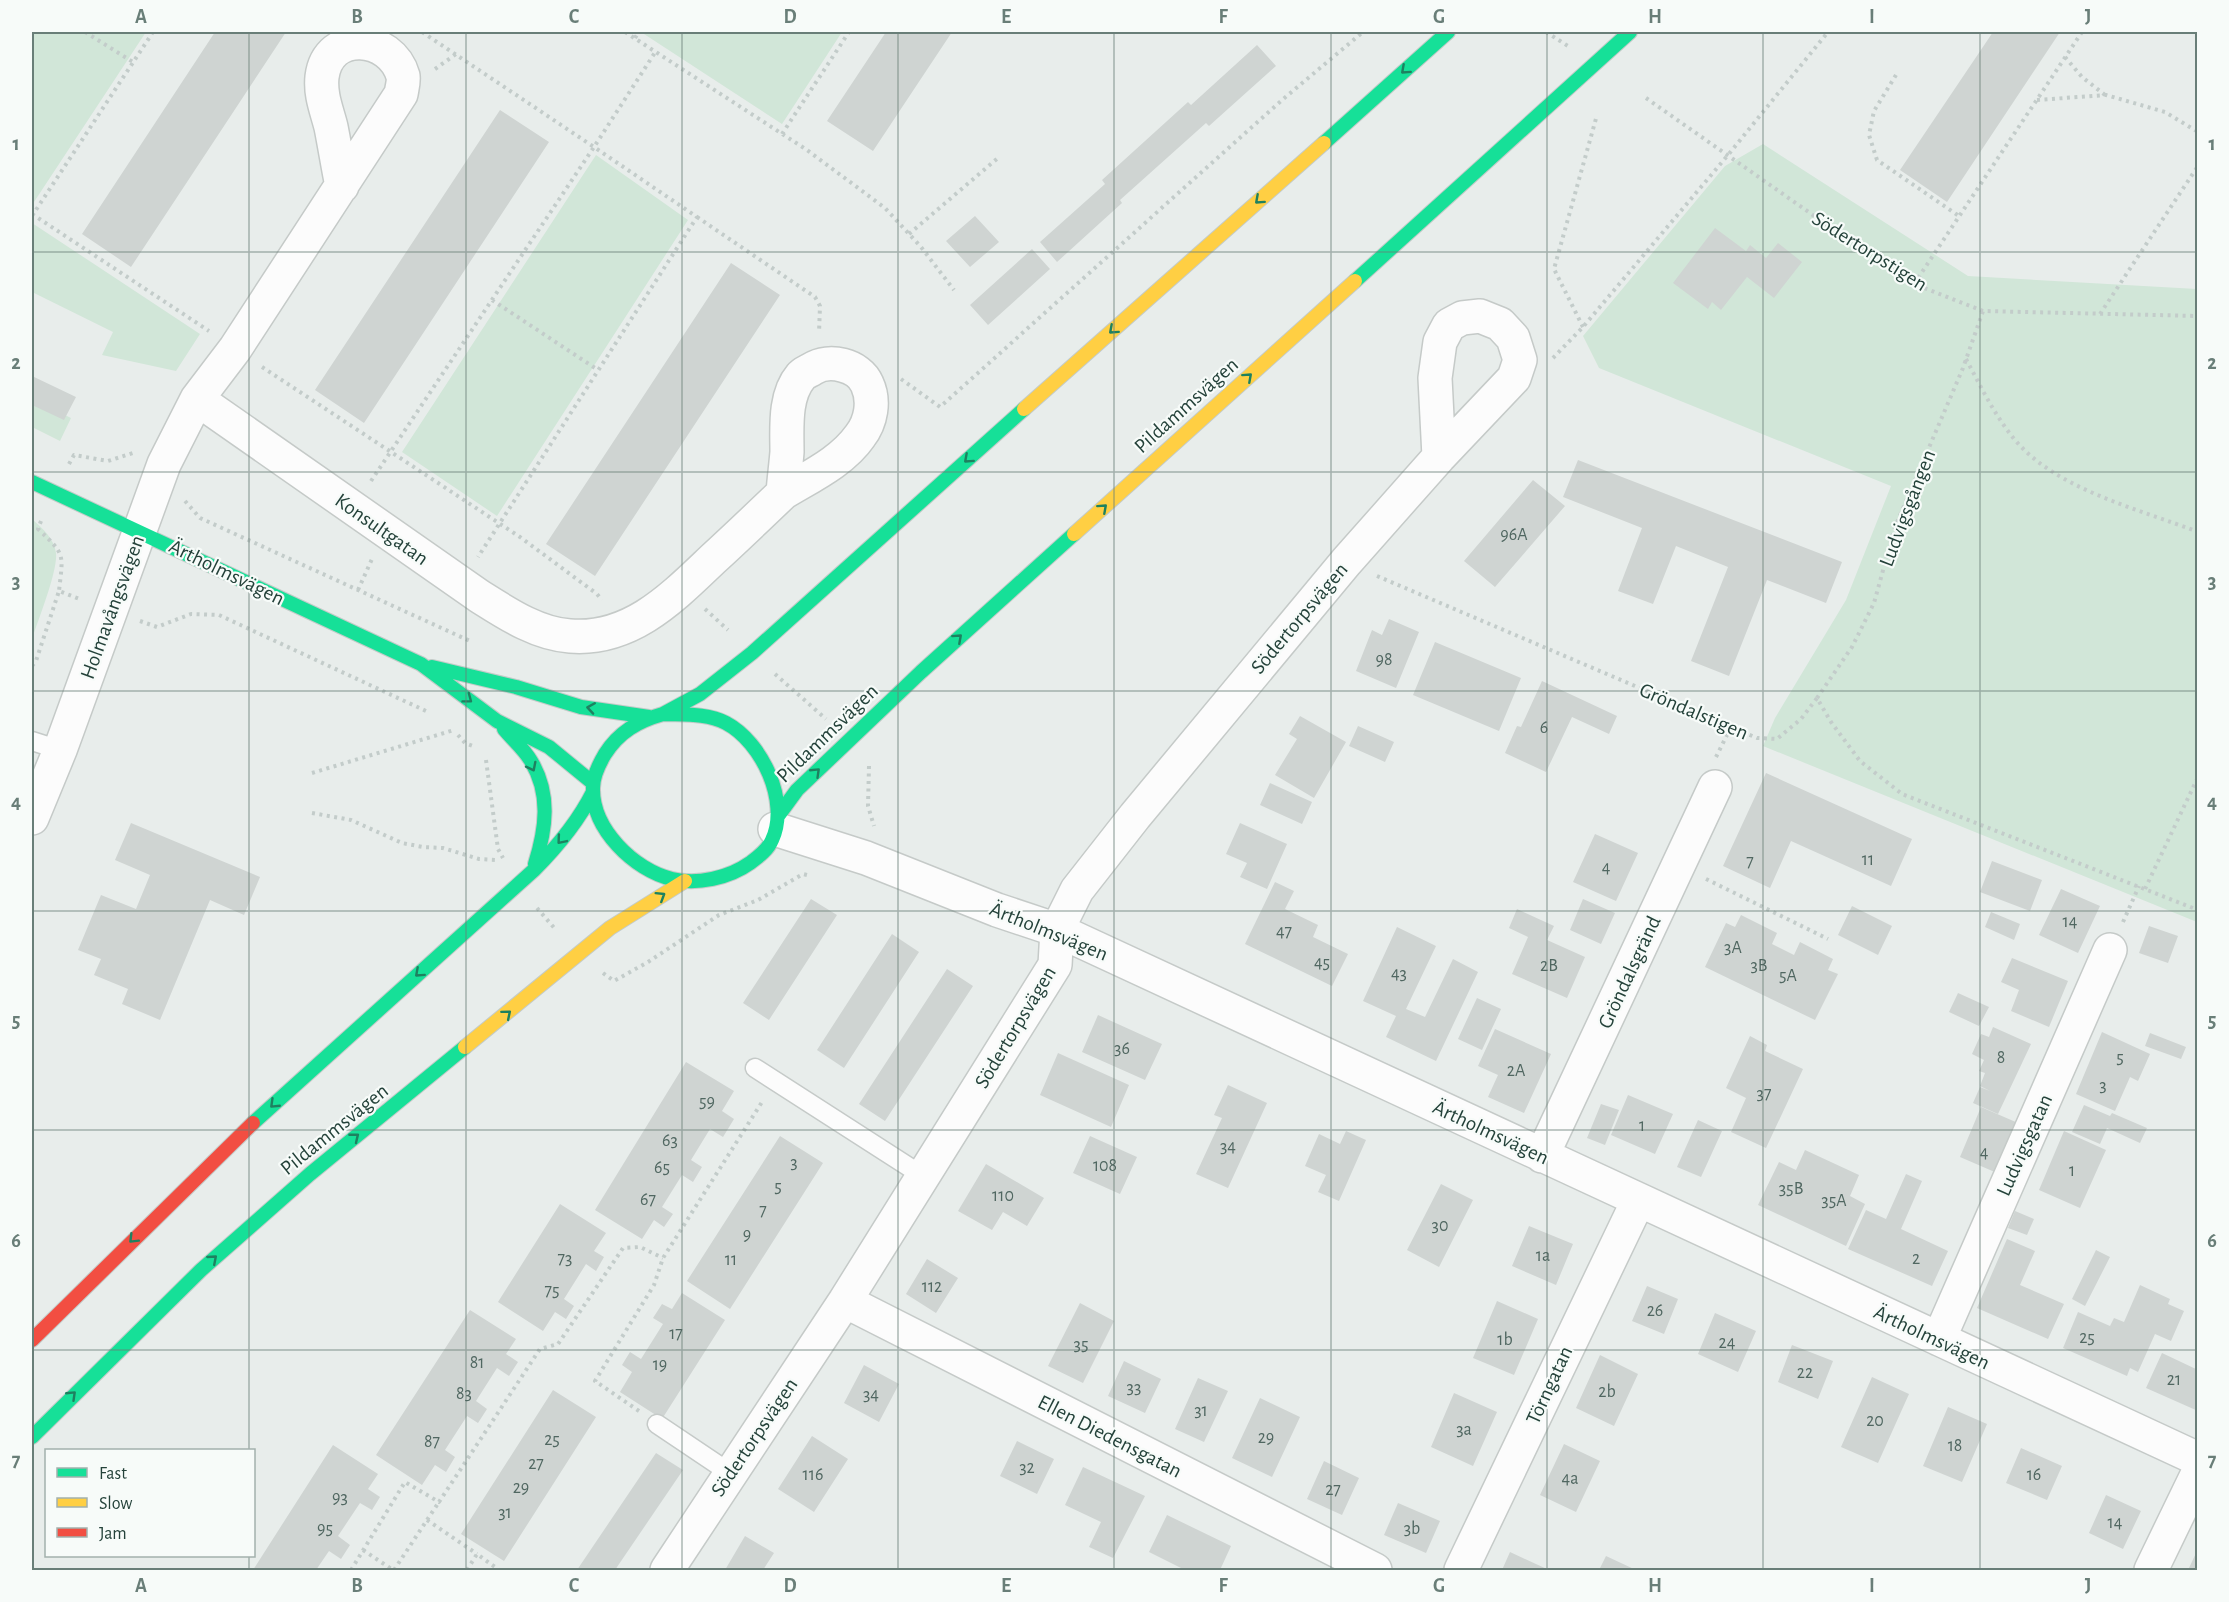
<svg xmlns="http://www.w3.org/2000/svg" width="2229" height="1602" viewBox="0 0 2229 1602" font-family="'Alegreya Sans',sans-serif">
  <rect width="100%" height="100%" fill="#e8edeb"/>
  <!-- green -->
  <path fill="#d1e6d8" d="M32,32h114l-114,173z
    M646,32h196l-60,92 -138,-90z
    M1763,144l205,132 229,13v633l-434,-176 12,-28 71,-118 45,-114 -292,-118 -16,-32 142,-170z
    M596,155l92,65 -191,296 -95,-64z
    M32,223l168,111 -24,37 -74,-16 11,-23 -81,-40z
    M32,399l39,19 -11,23 -28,-14z
    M32,519c10,9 22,19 24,34 2,18 -18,67 -24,86z"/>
  <!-- building -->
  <path fill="#cfd4d2" d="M215,32h71l-155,235 -49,-33z
    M886,32h66l-79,119 -46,-30z
    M1993,32h67l-113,170 -47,-32z
    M1257,45l19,21 -67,60 -3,-3 -86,77 2,3 -65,59 -17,-20 65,-58 -3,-4 86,-78 3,3z
    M500,110l49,32 -185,281 -49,-33z
    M975,216l24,26 -29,25 -24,-26z
    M1715,228l31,23 4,-6 16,13 12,-15 24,19 -28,36 -27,-21 -26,33 -9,-8 -4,7 -35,-26z
    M1032,249l18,20 -62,56 -18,-20z
    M731,263l49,32 -185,281 -49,-32z
    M32,376l44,21 -12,23 -32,-15z
    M1578,460l264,102 -16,41 -59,-23 -38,96 -38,-15 37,-94 -52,-21 -23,58 -35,-13 24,-63 -79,-31z
    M1533,480l32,26 -70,81 -31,-26z
    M1389,619l30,13 -23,56 -40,-17 16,-41 10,5z
    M1435,642l86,36 -22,53 -86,-36z
    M1542,681l75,35 -8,18 -37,-17 -26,55 -41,-19 12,-27 4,1z
    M1300,716l46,26 -32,56 -39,-23 22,-36 -8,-5z
    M1358,726l36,16 -9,20 -36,-16z
    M1766,773l146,66 -21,47 -100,-45 -21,47 -47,-22z
    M1270,783l42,19 -10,22 -42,-19z
    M131,823l129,54 -16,38 -34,-15 -50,120 -38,-16 6,-15 -34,-14 7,-16 -23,-9 23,-55 35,14 14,-34 -35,-15z
    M1240,823l47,21 -20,45 -27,-12 7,-14 -21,-9z
    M1595,834l43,19 -22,48 -43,-19z
    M1992,861l50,19 -12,31 -50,-19z
    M1275,882l19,9 -9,18 33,16 -5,12 35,17 -16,32 -87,-42z
    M2061,889l39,17 -22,47 -39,-18z
    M811,899l26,16 -68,105 -26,-17z
    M1583,899l32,14 -14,31 -31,-14z
    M1852,906l40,20 -14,29 -40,-20z
    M1517,909l37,17 -7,14 38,17 -18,41 -55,-24 16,-37 -19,-9z
    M1991,912l29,12 -6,16 -29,-13z
    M1741,915l36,18 -5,11 22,11 6,-13 33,17 -5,11 10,4 -23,46 -110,-53 21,-44 9,4z
    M2149,926l29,10 -10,27 -29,-10z
    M1397,927l39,19 -30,63 19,8 28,-58 25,13 -42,89 -50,-24 10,-21 -33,-15z
    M892,934l27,18 -75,116 -27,-18z
    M2012,958l56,23 -19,46 -38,-16 8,-21 -18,-8z
    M947,969l26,17 -88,135 -26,-17z
    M1958,993l31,14 -10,19 -30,-14z
    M1477,998l24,11 -19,41 -24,-11z
    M1098,1015l64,29 -17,36 -63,-28z
    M1993,1027l38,17 -33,70 -25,-11 7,-16 10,4 -10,-5 5,-13 -6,-2 5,-11 -12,-6 9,-20 8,3z
    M1495,1029l56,25 -27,59 -36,-16 10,-22 -20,-9z
    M2102,1032l48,22 -12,27 -8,-4 -15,34 -39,-17z
    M2150,1033l36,14 -5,12 -36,-13z
    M1750,1036l17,9 -2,6 38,18 -37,79 -35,-16 15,-34 -20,-10z
    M1058,1053l71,32 -18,42 -71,-32z
    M686,1062l48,29 -12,20 12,8 -11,18 -13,-8 -19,31 11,7 -9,15 -11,-7 -20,32 11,7 -9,13 -10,-7 -12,19 -47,-29z
    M1228,1085l39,18 -39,85 -32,-14 26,-56 -8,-3z
    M1628,1095l45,19 -18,40 -44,-19z
    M1601,1104l18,6 -14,35 -18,-7z
    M2084,1105l26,11 2,-3 35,15 -7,15 -33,-15 -7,16 -28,-12z
    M1981,1107l37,16 -21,50 -37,-16z
    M1698,1120l24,11 -21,46 -24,-10z
    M1346,1131l20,9 -27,61 -21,-9 8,-17 -21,-9 14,-32 21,10z
    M2064,1131l42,19 -26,58 -41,-18z
    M780,1136l43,27 -93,146 -43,-28z
    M1090,1136l47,21 -17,37 -47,-21z
    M1805,1150l54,25 -9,21 15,8 -19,42 -88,-41 21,-43 17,8z
    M986,1164l58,34 -17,28 -24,-14 -11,18 -34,-19z
    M1906,1174l16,7 -21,48 47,22 -16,35 -84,-37 18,-39 20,9z
    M1441,1184l32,16 -34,67 -32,-17z
    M560,1204l46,29 -12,18 10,6 -8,14 -10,-7 -22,35 10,7 -8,13 -11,-7 -12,19 -45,-29z
    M2015,1211l19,8 -7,16 -19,-7z
    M1529,1226l44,18 -17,41 -44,-19z
    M2007,1239l28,12 -15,34 44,19 -16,35 -71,-31z
    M2096,1250l14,7 -25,49 -13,-7z
    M927,1259l31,19 -22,35 -30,-19z
    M2140,1285l30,14 -2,5 16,7 -13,30 -16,-7 -17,38 -8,-4 -3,8 -64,-28 15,-36 32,14 4,-8 10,4z
    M1647,1286l31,13 -14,35 -32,-13z
    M682,1293l43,27 -63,99 -42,-27 12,-20 -10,-7 8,-13 11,7 22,-35 -10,-6 9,-14 10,5z
    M1497,1301l41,18 -24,56 -41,-17z
    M1080,1303l34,18 -31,62 -35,-17z
    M470,1310l46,29 -10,15 12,8 -9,14 -12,-8 -21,33 11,8 -9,14 -11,-7 -22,34 10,7 -9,15 -11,-7 -13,20 -46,-30z
    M1715,1313l41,18 -18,41 -40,-18z
    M1792,1345l41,16 -15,38 -40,-17z
    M2162,1353l36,17v41l-52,-23z
    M1600,1355l38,19 -24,52 -38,-18z
    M1124,1361l37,18 -16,34 -37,-17z
    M864,1365l35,19 -20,38 -35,-19z
    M1872,1377l37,17 -31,69 -37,-16z
    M1198,1378l30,13 -24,51 -29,-13z
    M553,1390l43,27 -92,144 -43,-27z
    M1454,1393l43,19 -24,54 -42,-19z
    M1260,1398l40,19 -28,60 -40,-19z
    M1948,1407l39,17 -25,58 -39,-16z
    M812,1436l36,23 -34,53 -36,-23z
    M1017,1441l37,18 -17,35 -37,-18z
    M1564,1444l36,17 -24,51 -36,-17z
    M333,1445l45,29 -10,15 12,8 -8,13 -12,-7 -22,33 12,9 -9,14 -12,-8 -13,19h-63z
    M2021,1448l41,18 -15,34 -41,-17z
    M656,1453l27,17 -68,100h-38z
    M1324,1461l35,17 -17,37 -35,-16z
    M1083,1467l62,29 -32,62 -24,-11 12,-25 -36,-17z
    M2106,1495l35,16 -18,38 -34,-16z
    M1398,1503l42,18 -14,32 -42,-18z
    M1167,1515l64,31 -11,24h-40l1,-2 -32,-16z
    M745,1536l29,17 -11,17h-38z
    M2198,1549v21h-10z
    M1510,1552l39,18h-47z
    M1606,1556l30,14h-37z"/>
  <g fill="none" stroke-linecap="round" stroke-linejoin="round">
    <defs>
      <path id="lane" d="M32,741l28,9
        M755,1068l168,108
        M657,1424l73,49"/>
      <path id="street" d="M197,399l282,197c27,17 58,38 91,40 61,5 103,-39 143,-77 24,-22 47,-44 70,-66 1,-14 3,-28 4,-41 0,-24 -3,-56 14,-76 2,-3 8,-5 11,-7 17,-11 47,-4 55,15 8,17 4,38 -7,52 -18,26 -51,41 -77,57
        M32,818l28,-68 104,-286 33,-65 38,-50 166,-255c1,-6 3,-13 2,-18 -12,-42 -75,-47 -81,1 -2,18 5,34 9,50 4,20 7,40 11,59
        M775,829l91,29 131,52 60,20 1141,529
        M1542,1156l173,-369
        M845,1301l530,269
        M1939,1339l171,-389
        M667,1570l178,-269 210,-336 2,-35 20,-40 58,-74 211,-254 93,-105 75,-79 6,-18 -7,-22 -13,-14 -20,-8 -18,2 -13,7 -9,17 -5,36 4,79
        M1461,1570l177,-369
        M2151,1570l47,-97"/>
      <path id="fast" d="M1324,143l124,-111
        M1355,281l275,-249
        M32,482l389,182 76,57 52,26 44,36
        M432,667l84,20 65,20 68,10
        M663,714l37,-20 52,-41 272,-244
        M663,714c20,1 44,-1 63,9 36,19 64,79 46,117 -4,10 -14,17 -22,23 -21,15 -53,22 -78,16 -38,-9 -80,-50 -79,-91 0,-12 6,-24 12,-34 14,-22 33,-33 58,-40z
        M504,729c9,11 20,20 27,32 20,33 15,68 4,103
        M778,816l19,-26 124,-118 153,-138
        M253,1123l281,-253c24,-24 44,-48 59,-78
        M32,1437l169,-167 109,-96 155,-127"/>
      <path id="slow" d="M1024,409l300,-266
        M1074,534l281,-253
        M465,1047l145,-119 75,-47"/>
      <path id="jam" d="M32,1340l221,-217"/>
    </defs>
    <!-- lane casing -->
    <use href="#lane" stroke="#c5cac8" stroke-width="21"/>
    <!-- street casing -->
    <use href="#street" stroke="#c5cac8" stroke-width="36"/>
    <!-- fast casing -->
    <use href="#fast" stroke="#c3cbc8" stroke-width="16"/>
    <!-- slow casing -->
    <use href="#slow" stroke="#c3cbc8" stroke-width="16"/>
    <!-- jam casing -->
    <use href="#jam" stroke="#c3cbc8" stroke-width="16"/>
    <!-- path -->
    <path stroke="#c3ccca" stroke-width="4" stroke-dasharray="3 4.5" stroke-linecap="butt" d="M85,32l48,30
      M422,32l172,115 62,-96
      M625,32l182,118 78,58 36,39 33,43
      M1546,32l22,14
      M635,38l4,-6
      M2065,57l17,20 23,18
      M435,69l21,-15
      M1896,75l-22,36 -5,24 8,25 82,56
      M1646,98l231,162 37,24 69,27 215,5
      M2037,100l69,-5 59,17 33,20
      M782,134l67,-102
      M32,214l177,117
      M32,216l121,-184
      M697,217l118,80 5,9 -1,27
      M909,234l90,-77
      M1914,284l168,-252
      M492,300l106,70
      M2100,314l98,-148
      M1583,327l-29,-58 43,-154
      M1553,358l30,-31 145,-172 100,-123
      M1966,359c14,26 27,53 45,76 41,54 126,73 187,97
      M262,367l258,170 77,57 5,6
      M901,379l39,28 342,-307 81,-68
      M69,464l5,-9 34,6 25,-8
      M371,481l223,-334 103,70 -219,340
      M185,501l15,17 270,123
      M41,521l-3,8c28,26 25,25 21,62
      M1377,576l380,162 20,1 24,-20 16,-21 14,24 29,39 42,33 296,116
      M358,590l14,-31
      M705,609l23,21
      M140,621l17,6 34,-13 28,1 207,96
      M32,666l4,-5 23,-70 23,9
      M775,674l51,45
      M1817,698l35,-51 22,-44 21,-76 68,-159 20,-57
      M458,735l7,8 8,3
      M1716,757l15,-30
      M486,760l12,89 5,9
      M869,766l-1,40 6,20
      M312,773l142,-43
      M312,813l39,7 51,23 21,4 20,1 36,11 18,1
      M1706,879l122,60
      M2145,889l53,-112
      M537,908l19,22
      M2123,922l16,-36
      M603,973l11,8 34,-19 71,-47 39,-15 45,-26 4,1
      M639,1411l-44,-30 59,-96 9,-27 99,-156
      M427,1520l50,34
      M363,1550l30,20
      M351,1570l54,-88 34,20 101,-153 18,-5 65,-96 17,-1 23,11
      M394,1570l45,-68
      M467,1570l10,-16 22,16"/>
    <!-- lane -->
    <use href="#lane" stroke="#fcfcfc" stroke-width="18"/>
    <!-- street -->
    <use href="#street" stroke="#fcfcfc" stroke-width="33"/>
    <!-- fast -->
    <use href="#fast" stroke="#16e098" stroke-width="14"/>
    <!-- slow -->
    <use href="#slow" stroke="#ffcf43" stroke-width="14"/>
    <!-- jam -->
    <use href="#jam" stroke="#f24e42" stroke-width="14"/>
  </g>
  <!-- one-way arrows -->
  <defs><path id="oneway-chevron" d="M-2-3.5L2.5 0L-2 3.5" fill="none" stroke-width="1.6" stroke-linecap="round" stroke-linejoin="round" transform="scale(1.5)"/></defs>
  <g stroke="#1e8160">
    <use href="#oneway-chevron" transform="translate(1405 70) rotate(138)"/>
    <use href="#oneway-chevron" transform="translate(1259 200) rotate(138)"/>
    <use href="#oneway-chevron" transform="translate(1113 330) rotate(138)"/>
    <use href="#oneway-chevron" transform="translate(1248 377) rotate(-42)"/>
    <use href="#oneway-chevron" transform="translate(968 459) rotate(138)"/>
    <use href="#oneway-chevron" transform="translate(1103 508) rotate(-42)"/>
    <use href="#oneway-chevron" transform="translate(958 638) rotate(-42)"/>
    <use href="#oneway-chevron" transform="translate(468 699) rotate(37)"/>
    <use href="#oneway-chevron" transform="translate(591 708) rotate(-171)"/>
    <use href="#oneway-chevron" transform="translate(532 767) rotate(63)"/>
    <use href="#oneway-chevron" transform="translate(816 772) rotate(-44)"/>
    <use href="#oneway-chevron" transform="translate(561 840) rotate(130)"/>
    <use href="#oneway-chevron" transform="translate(661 896) rotate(-32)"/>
    <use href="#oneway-chevron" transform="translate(419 973) rotate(138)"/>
    <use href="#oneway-chevron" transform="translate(507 1014) rotate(-40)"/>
    <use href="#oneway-chevron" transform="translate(274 1104) rotate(136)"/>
    <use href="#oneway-chevron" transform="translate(355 1137) rotate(-39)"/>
    <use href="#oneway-chevron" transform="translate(133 1239) rotate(135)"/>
    <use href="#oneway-chevron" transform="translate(213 1259) rotate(-41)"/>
    <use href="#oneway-chevron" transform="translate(72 1395) rotate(-44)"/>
  </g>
  <!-- grid -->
  <path fill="none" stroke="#697e78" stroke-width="1.5" stroke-opacity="0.55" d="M249,32v1418M466,32v1538M682,32v1538M898,32v1538M1114,32v1538M1331,32v1538M1547,32v1538M1763,32v1538M1980,32v1538M32,252h2166M32,472h2166M32,691h2166M32,911h2166M32,1130h2166M32,1350h2166M249,1556v14"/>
  <g text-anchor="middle" stroke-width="4.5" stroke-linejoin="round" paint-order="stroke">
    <!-- number labels -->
    <g font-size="18" fill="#506761">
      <text x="1514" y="540">96A</text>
      <text x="1384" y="665">98</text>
      <text x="1544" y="733">6</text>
      <text x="1868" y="865">11</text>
      <text x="1750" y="867">7</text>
      <text x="1606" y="873">4</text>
      <text x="2070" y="927">14</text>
      <text x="1284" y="937">47</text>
      <text x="1733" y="953">3A</text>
      <text x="1322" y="968">45</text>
      <text x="1549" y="971">2B</text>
      <text x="1759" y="971">3B</text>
      <text x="1399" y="979">43</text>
      <text x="1788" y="981">5A</text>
      <text x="1122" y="1054">36</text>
      <text x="2001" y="1063">8</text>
      <text x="2120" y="1063">5</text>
      <text x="1516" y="1076">2A</text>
      <text x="2103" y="1091">3</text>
      <text x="1764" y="1099">37</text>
      <text x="707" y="1107">59</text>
      <text x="1642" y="1131">1</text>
      <text x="670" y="1146">63</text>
      <text x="1228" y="1152">34</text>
      <text x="1984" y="1158">4</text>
      <text x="794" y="1168">3</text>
      <text x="1105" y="1171">108</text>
      <text x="662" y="1173">65</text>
      <text x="2072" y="1176">1</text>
      <text x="778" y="1192">5</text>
      <text x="1791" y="1194">35B</text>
      <text x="1003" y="1201">110</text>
      <text x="648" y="1205">67</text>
      <text x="1834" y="1206">35A</text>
      <text x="763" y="1216">7</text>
      <text x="1440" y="1231">30</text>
      <text x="747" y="1240">9</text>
      <text x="1543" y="1261">1a</text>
      <text x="565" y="1264">73</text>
      <text x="1916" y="1264">2</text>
      <text x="731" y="1265">11</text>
      <text x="932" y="1292">112</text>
      <text x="552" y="1296">75</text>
      <text x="1655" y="1316">26</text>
      <text x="676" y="1339">17</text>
      <text x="2087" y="1343">25</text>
      <text x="1505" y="1345">1b</text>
      <text x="1727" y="1348">24</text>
      <text x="1081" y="1350">35</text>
      <text x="477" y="1368">81</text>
      <text x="660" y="1370">19</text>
      <text x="1805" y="1378">22</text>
      <text x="2174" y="1385">21</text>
      <text x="1134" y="1393">33</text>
      <text x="1607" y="1397">2b</text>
      <text x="464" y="1399">83</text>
      <text x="871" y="1400">34</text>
      <text x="1201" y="1416">31</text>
      <text x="1875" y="1426">20</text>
      <text x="1464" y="1435">3a</text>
      <text x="1266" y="1443">29</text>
      <text x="552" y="1445">25</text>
      <text x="432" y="1447">87</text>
      <text x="1955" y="1451">18</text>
      <text x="536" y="1469">27</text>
      <text x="1027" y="1473">32</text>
      <text x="813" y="1480">116</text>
      <text x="2034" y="1480">16</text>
      <text x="1570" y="1484">4a</text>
      <text x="521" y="1493">29</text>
      <text x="1333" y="1495">27</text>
      <text x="340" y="1503">93</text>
      <text x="505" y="1518">31</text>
      <text x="2115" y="1528">14</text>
      <text x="325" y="1534">95</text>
      <text x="1412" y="1534">3b</text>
    </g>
    <!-- street labels -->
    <g font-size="21" fill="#24423a" stroke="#f7fbf9">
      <text transform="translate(1870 251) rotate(32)" y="7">Södertorpstigen</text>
      <text transform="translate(1186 405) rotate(-42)" y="7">Pildammsvägen</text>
      <text transform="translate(1907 508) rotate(-69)" y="7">Ludvigsgången</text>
      <text transform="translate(382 529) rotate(35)" y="7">Konsultgatan</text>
      <text transform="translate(227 572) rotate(26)" y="7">Ärtholmsvägen</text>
      <text transform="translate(112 607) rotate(-70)" y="7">Holmavångsvägen</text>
      <text transform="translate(1299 618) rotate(-50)" y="7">Södertorpsvägen</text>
      <text transform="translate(1694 711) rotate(23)" y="7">Gröndalstigen</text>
      <text transform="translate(827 733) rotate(-44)" y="7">Pildammsvägen</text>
      <text transform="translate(1049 931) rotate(22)" y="7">Ärtholmsvägen</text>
      <text transform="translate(1629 972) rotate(-65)" y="7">Gröndalsgränd</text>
      <text transform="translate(1015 1027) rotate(-59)" y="7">Södertorpsvägen</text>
      <text transform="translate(334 1129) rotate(-39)" y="7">Pildammsvägen</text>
      <text transform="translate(1491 1132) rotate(25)" y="7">Ärtholmsvägen</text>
      <text transform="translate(2024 1145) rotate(-66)" y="7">Ludvigsgatan</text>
      <text transform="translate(1932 1337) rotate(25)" y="7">Ärtholmsvägen</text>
      <text transform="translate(1549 1385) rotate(-65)" y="7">Törngatan</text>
      <text transform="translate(1110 1436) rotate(27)" y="7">Ellen Diedensgatan</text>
      <text transform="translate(754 1437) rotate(-56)" y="7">Södertorpsvägen</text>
    </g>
  </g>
  <!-- border -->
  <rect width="2229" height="1602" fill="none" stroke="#f7fbf9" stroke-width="66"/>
  <!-- legend -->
  <rect x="45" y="1449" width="210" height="108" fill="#f7fbf9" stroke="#a3b1ad" stroke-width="1.5"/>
  <rect x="57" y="1468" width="30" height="9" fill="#16e098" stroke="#a3b1ad" stroke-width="1.5"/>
  <text x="99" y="1479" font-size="18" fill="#24423a">Fast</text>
  <rect x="57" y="1498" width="30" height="9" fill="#ffcf43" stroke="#a3b1ad" stroke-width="1.5"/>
  <text x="99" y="1509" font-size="18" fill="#24423a">Slow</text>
  <rect x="57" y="1528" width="30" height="9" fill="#f24e42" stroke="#a3b1ad" stroke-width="1.5"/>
  <text x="99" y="1539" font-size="18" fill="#24423a">Jam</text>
  <rect x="33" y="33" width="2163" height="1536" fill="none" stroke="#697e78" stroke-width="2"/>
  <g font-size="20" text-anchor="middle" font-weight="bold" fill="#697e78">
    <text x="141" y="23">A</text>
    <text x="357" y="23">B</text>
    <text x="574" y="23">C</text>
    <text x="790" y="23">D</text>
    <text x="1006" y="23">E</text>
    <text x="1223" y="23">F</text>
    <text x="1439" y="23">G</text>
    <text x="1655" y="23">H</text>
    <text x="1872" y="23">I</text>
    <text x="2088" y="23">J</text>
    <text x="16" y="150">1</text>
    <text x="2212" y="150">1</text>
    <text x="16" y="369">2</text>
    <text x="2212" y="369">2</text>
    <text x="16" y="588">3</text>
    <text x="2212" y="588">3</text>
    <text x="16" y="808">4</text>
    <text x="2212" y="808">4</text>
    <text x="16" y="1027">5</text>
    <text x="2212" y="1027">5</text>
    <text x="16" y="1247">6</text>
    <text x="2212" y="1247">6</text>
    <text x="16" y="1466">7</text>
    <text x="2212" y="1466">7</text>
    <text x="141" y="1592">A</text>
    <text x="357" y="1592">B</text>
    <text x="574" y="1592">C</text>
    <text x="790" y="1592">D</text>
    <text x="1006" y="1592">E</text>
    <text x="1223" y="1592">F</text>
    <text x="1439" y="1592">G</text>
    <text x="1655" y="1592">H</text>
    <text x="1872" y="1592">I</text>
    <text x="2088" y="1592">J</text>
  </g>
</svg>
